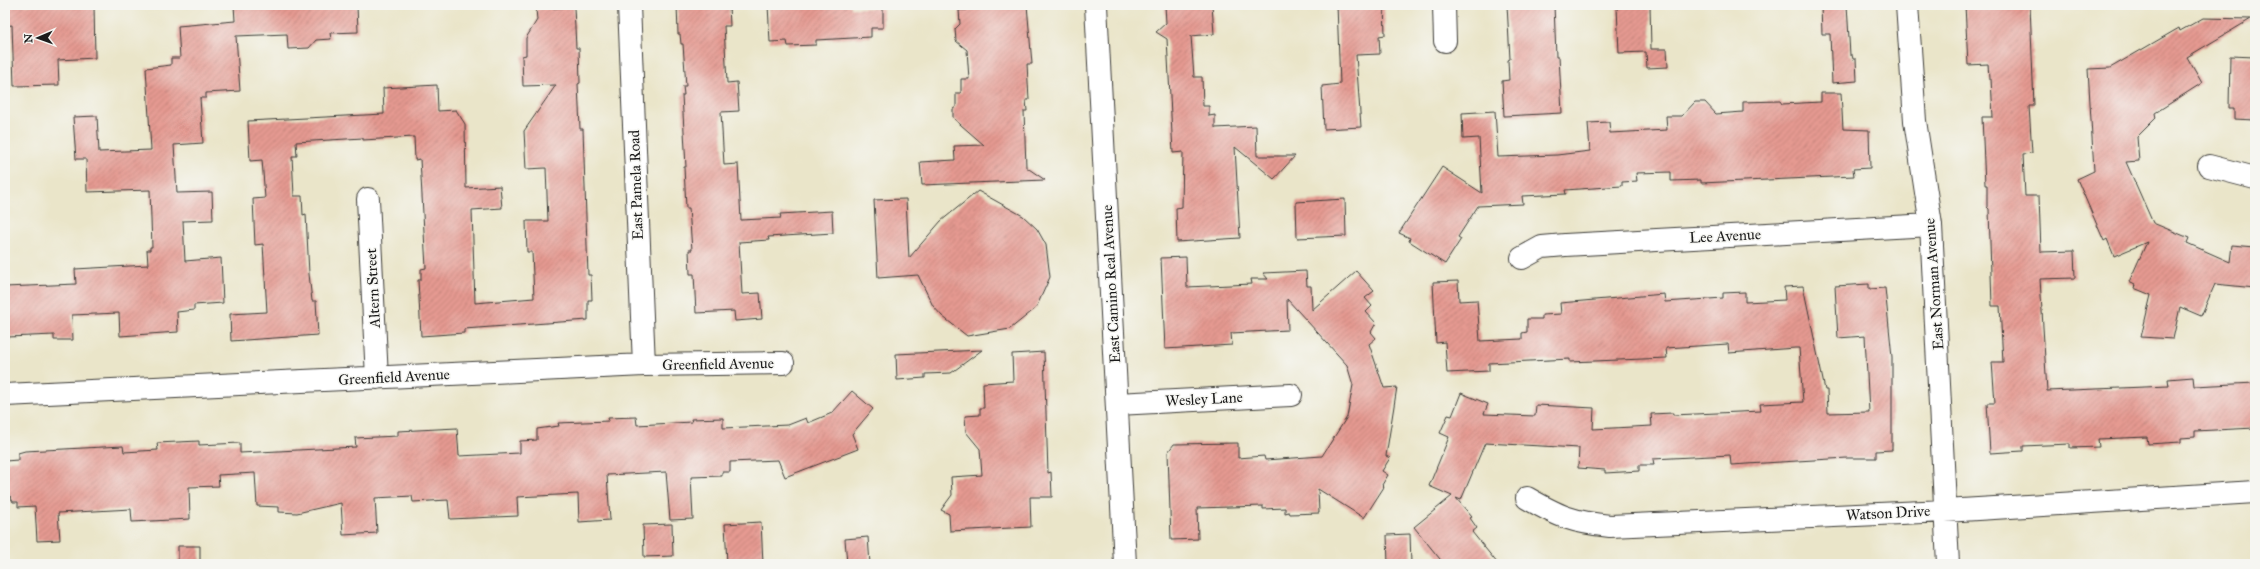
<svg xmlns="http://www.w3.org/2000/svg" width="2260" height="569" viewBox="0 0 2260 569" font-family="'IM FELL Great Primer',serif">
  <defs>
    <pattern id="building-hatch" width="6" height="6" patternUnits="userSpaceOnUse"><rect width="6" height="6" fill="#e59a91"/><path d="M-1 1l2-2M0 6l6-6M5 7l2-2" fill="none" stroke="#b97d76"/></pattern>
  </defs>
  <rect width="100%" height="100%" fill="#f6f6f2"/>
  <filter id="ink" filterUnits="userSpaceOnUse"><feTurbulence type="fractalNoise" baseFrequency=".025" numOctaves="2"/><feDisplacementMap in="SourceGraphic" scale="8" xChannelSelector="R" yChannelSelector="G"/><feConvolveMatrix kernelMatrix="1 2 1 2 8 2 1 2 1" color-interpolation-filters="sRGB"/></filter>
  <filter id="wash" filterUnits="userSpaceOnUse"><feTurbulence type="fractalNoise" baseFrequency=".012" numOctaves="4" result="noise"/><feDisplacementMap in="SourceGraphic" scale="16" xChannelSelector="R" yChannelSelector="G"/><feGaussianBlur stdDeviation="0.9" result="paint"/><feColorMatrix in="noise" values="0 0 0 0 0 0 0 0 0 0 0 0 0 0 0 0 0 1.4 0 .05"/><feComposite in="paint" operator="in"/></filter>
  <g filter="url(#wash)">
    <rect width="100%" height="100%" fill="#eae5c9"/>
    <g id="blocks">
      <!-- building -->
      <path fill="url(#building-hatch)" d="M5,5h89l1,53 -37,2 1,25 -45,1 -2,-61 -7,1z
        M234,5h123l1,27 -28,1 1,6 -15,1 -7,8 -21,1 -1,-15 -51,2 4,55 -34,2v5h-6l3,45 -29,2 3,48 35,-1 1,28 -30,1 2,40 36,-3 2,45 -29,2v5l-17,2 1,20 -58,4 -1,-23 -47,2 1,25h-19v-5l-46,2 -1,-19h-2v-31l71,-3 -1,-15 73,-4 -1,-15h3v-3h2l-2,-57 -63,2 -1,-33h-10l-3,-42 24,-1 2,36 52,-2 -5,-82 25,-3v-7h9l-2,-32 57,-5z
        M677,5h52l1,21h-6l3,57 10,-1 2,29 -18,1 3,53 14,-1 3,56 40,-2 -1,-4 52,-3 1,22 -65,4 1,3 -30,2 3,52 18,-1 2,26 -27,2 -1,-10 -38,2 -2,-39h-4l-1,-24h3l-3,-42h-3l-2,-41h2l-4,-72h2l-1,-9h3l-3,-42h-2l-1,-10h-2z
        M768,5h83v3h32v20h-12v9l-55,3v5l-28,1 -1,-5 -17,1z
        M966,5h61l5,59h-5l2,36h-3l1,11h-3l2,56 19,13 -123,5 -2,-23 35,-2 -1,-14 30,-1 -31,-27v-9l3,-2v-14h5v-14h8l-2,-29 -11,-9 -1,-12 5,-5 -1,-14h8z
        M1165,5h47l2,29 -23,2 3,41h8l1,29h6v10l6,-1v13l41,-2 1,30h38l-21,23 -39,-32 5,91 -63,4 -1,-34 6,-1 1,-55 -10,1 -6,-114 -11,-7 10,-9z
        M1337,5h47l1,30 -6,1 1,18 -24,1 5,72 -37,2 -2,-43 18,-2z
        M1507,5h47l2,52h3l3,56 -58,3 -2,-35 7,-1 -1,-20 2,-1z
        M1650,5l1,44h16l1,18 -21,1 -1,-16 -27,1 -2,-46z
        M1821,5h26l3,50h2l1,4h3l1,22 -25,2 -2,-49h-8z
        M1965,5h65l4,101h-5l3,47 -9,1 2,42h14l2,56 33,-1 1,27 -35,1 7,112 122,-5 -1,-7 25,-2 1,9 61,-3v45l-60,3v6l-14,1v4l-33,2 -1,-7 -49,2 1,8 -29,1v-4l-47,2v5l-33,2 -3,-50h8l-3,-41h11l-3,-56h-8l-3,-97 -2,-2v-22h-2l-3,-68h11l-2,-38h-2l-1,-15 -20,1z
        M574,7l2,41h3l1,35 -2,1 2,45h3l5,146h3l1,25h-4v20l-124,9v4l-43,3 -3,-56h3v-11l5,-1 -6,-109 -5,1 -1,-23 -51,3v-2l-67,4 1,14h-5l2,40h8l1,19 3,-1 3,60 3,27h4l2,34 -87,6 -1,-27 37,-2 -4,-68 -8,1 -2,-46 12,-1 -3,-38 -12,1 -2,-40 136,-7 -1,-26 54,-3 1,26 18,-1 9,14 1,64 34,-2 2,22 -30,2 3,93 59,-5 -2,-46h-5l-1,-31h22l-2,-53 -20,1 -2,-38 32,-46 -33,1 -1,-30 4,-1v-17l11,-18 -1,-11z
        M2203,18l48,1 -64,38 15,26 -47,30 1,5 -19,19 2,24 -13,1 27,61 36,15 -2,5 43,19 2,-17 23,2v41l-40,-4 -14,32 -21,-9 -7,32 -32,-2 10,-42 -17,-7 1,-3 -6,-3 18,-40 -33,14 -7,-17 -3,2 -27,-62 17,-8 -6,-102 22,-1 69,-40 1,3z
        M2230,56l25,1v63l-21,-1v-11h-5z
        M1821,93h20l2,36 26,1 1,38 -17,1 1,7 -153,7v-3l-30,1v-9l-35,1 1,8 -15,1v4l-57,4 1,4 -44,2 1,8 -45,2 -20,31 3,2 -16,25 -36,-23 1,-3 -11,-5 43,-66 40,26 -3,-55 -16,1 -1,-26 33,-2 3,46 59,-2 33,-4 -2,-28 21,-1 1,11 57,-3 -1,-14h16l13,-14h10l11,12 27,-2v-10l37,-1 2,3 39,-2z
        M978,191l45,25 14,13 9,16 4,32 -14,31 -26,21 -43,7 -25,-20 -9,-10 -15,-31 -40,3 -4,-78 32,-1 3,59 32,-37z
        M1345,199l1,37 -49,2 -1,-36z
        M1186,257l1,30 65,-3 -1,-5h17l-5,-6 43,-2 1,15h4l1,24 44,-39 18,20 -9,7 7,8 -6,6 10,11 -5,9 5,6 -7,6 15,44 13,-1 -11,69 4,2 -8,13 6,4 -6,10 2,2 -20,31 -46,-29 1,24 -29,1 -1,-2 -4,1v-5l-22,1v-3l-66,2 1,31 -27,1 -3,-88 6,-8 64,-1v15l26,-2 1,4 57,-4 25,-39 6,-32 -6,-20 -60,-66 1,31 -57,3 1,12 -67,4 -4,-91z
        M1458,281l1,20 18,-1 3,41 42,-2v-6l5,-1v-13h15v-4l19,-1 -1,-11 104,-9 1,8 58,-4v-5l22,-1v10l40,-2 -1,-13 19,-1 22,104h2l1,23 41,-1 -4,-76 -27,2 -3,-52 34,-2v5l16,-1 7,69v93l-16,1v7h-29l-116,7 -1,-10 -77,4 1,6h-15v6l-34,2v-3l-27,-2 1,-20 -94,-5 -24,57 -5,-2 16,19 -2,1 7,10 -5,4 26,32h-54l-30,-37 38,-31 -23,-10 20,-49 -9,-4 8,-18 4,1 9,-23 27,11 -4,10 51,2 1,-11 58,3 -1,21 59,-3 -1,-12 22,-1v2l88,-4 -1,-7 43,-2 -4,-54h-4l-66,5 -1,-9 -62,4 1,10 -97,4v-3l-81,4v8l-42,2 -2,-31 -9,1 -3,-61z
        M982,350l-31,23 -26,1v4l-28,2 -1,-26z
        M1044,352l4,121 3,-1 1,25h-22l1,30 -81,4 -1,-17 -8,-4 11,-15 -1,-18 31,-2 -2,-26 -14,-17 -1,-16 15,-1v-7h4l-1,-25 30,-2 -1,-27z
        M852,391l21,18 -21,25 6,15 -73,28 -7,-17 -48,2v10h-8v4l-31,1 2,42 -23,1 -4,-48 -59,3 3,45 -31,2 -1,-28 -61,3 1,19 -68,3 -2,-19 -35,2 -1,-6 -37,2 2,35 -34,2 -2,-32 -44,10 -18,-1v-5l-22,-1 -2,-33 -37,2 1,11 -30,1 1,32 -58,3 -1,-13 -73,4 2,27 -23,1 -2,-35 -17,1v-5h-5l-3,-6h-5v-35l13,-1v-7l7,-2 98,-5 1,6 34,-2 -1,-7 42,-2v4l41,-2v10l116,-6 -1,-9 43,-2v-5l59,-3 2,28 61,-3v-12l17,-1v-11l22,-3 -1,-3 51,-2 -1,-3 28,-1 1,8 55,-3 -1,-3 32,-1v10l65,-3 18,-7 2,5 24,-10z
        M761,522l2,42h-36l-2,-40z
        M672,524l1,32 -29,1 -1,-32z
        M1410,534l1,30h-23l-1,-29z
        M868,537l2,27h-23l-2,-25z
        M178,546h22v18h-22z"/>
    </g>
  </g>
  <g filter="url(#ink)">
    <use href="#blocks" fill-opacity="0" stroke="#3b3a36" stroke-width="1"/>
    <g fill="none" stroke-linecap="round" stroke-linejoin="round">
      <defs>
        <path id="minor" d="M629,5l15,360
          M1444,5l1,36
          M1907,5l8,116 16,104 17,339
          M2209,166l46,12
          M368,199l9,179
          M1522,258l20,-11 23,-2 366,-20
          M5,395l639,-30 139,-2
          M1117,404l174,-9
          M1527,498c33,19 45,24 83,28l335,-15 310,-19"/>
        <path id="tertiary" d="M1096,5l29,559"/>
      </defs>
      <!-- minor casing -->
      <use href="#minor" stroke="#3b3a36" stroke-width="24"/>
      <!-- tertiary casing -->
      <use href="#tertiary" stroke="#3b3a36" stroke-width="24"/>
      <!-- minor -->
      <use href="#minor" stroke="#fff" stroke-width="22"/>
      <!-- tertiary -->
      <use href="#tertiary" stroke="#fff" stroke-width="22"/>
    </g>
  </g>
  <g text-anchor="middle" stroke-width="3" stroke-linejoin="round" paint-order="stroke">
    <!-- street labels -->
    <g font-size="15" fill="#1c1c1c" stroke="#f6f6f2">
      <text transform="translate(636 185) rotate(-92)" y="5">East Pamela Road</text>
      <text transform="translate(1725 236) rotate(-3)" y="5">Lee Avenue</text>
      <text transform="translate(1111 284) rotate(-93)" y="5">East Camino Real Avenue</text>
      <text transform="translate(1934 284) rotate(-94)" y="5">East Norman Avenue</text>
      <text transform="translate(373 288) rotate(-93)" y="5">Altern Street</text>
      <text transform="translate(718 364) rotate(-1)" y="5">Greenfield Avenue</text>
      <text transform="translate(394 377) rotate(-3)" y="5">Greenfield Avenue</text>
      <text transform="translate(1204 399) rotate(-3)" y="5">Wesley Lane</text>
      <text transform="translate(1888 513) rotate(-3)" y="5">Watson Drive</text>
    </g>
  </g>
  <!-- margin -->
  <rect width="2260" height="569" fill="none" stroke="#f6f6f2" stroke-width="20"/>
  <!-- north arrow -->
  <g transform="translate(38 38) rotate(268)" stroke="#f6f6f2" stroke-width="3" paint-order="stroke">
  <path d="M0-3L7 15L0 10L-7 15Z" fill="#1c1c1c"/>
  <text y="-6" font-size="11" font-weight="bold" text-anchor="middle" fill="#1c1c1c">N</text>
  </g>
</svg>
